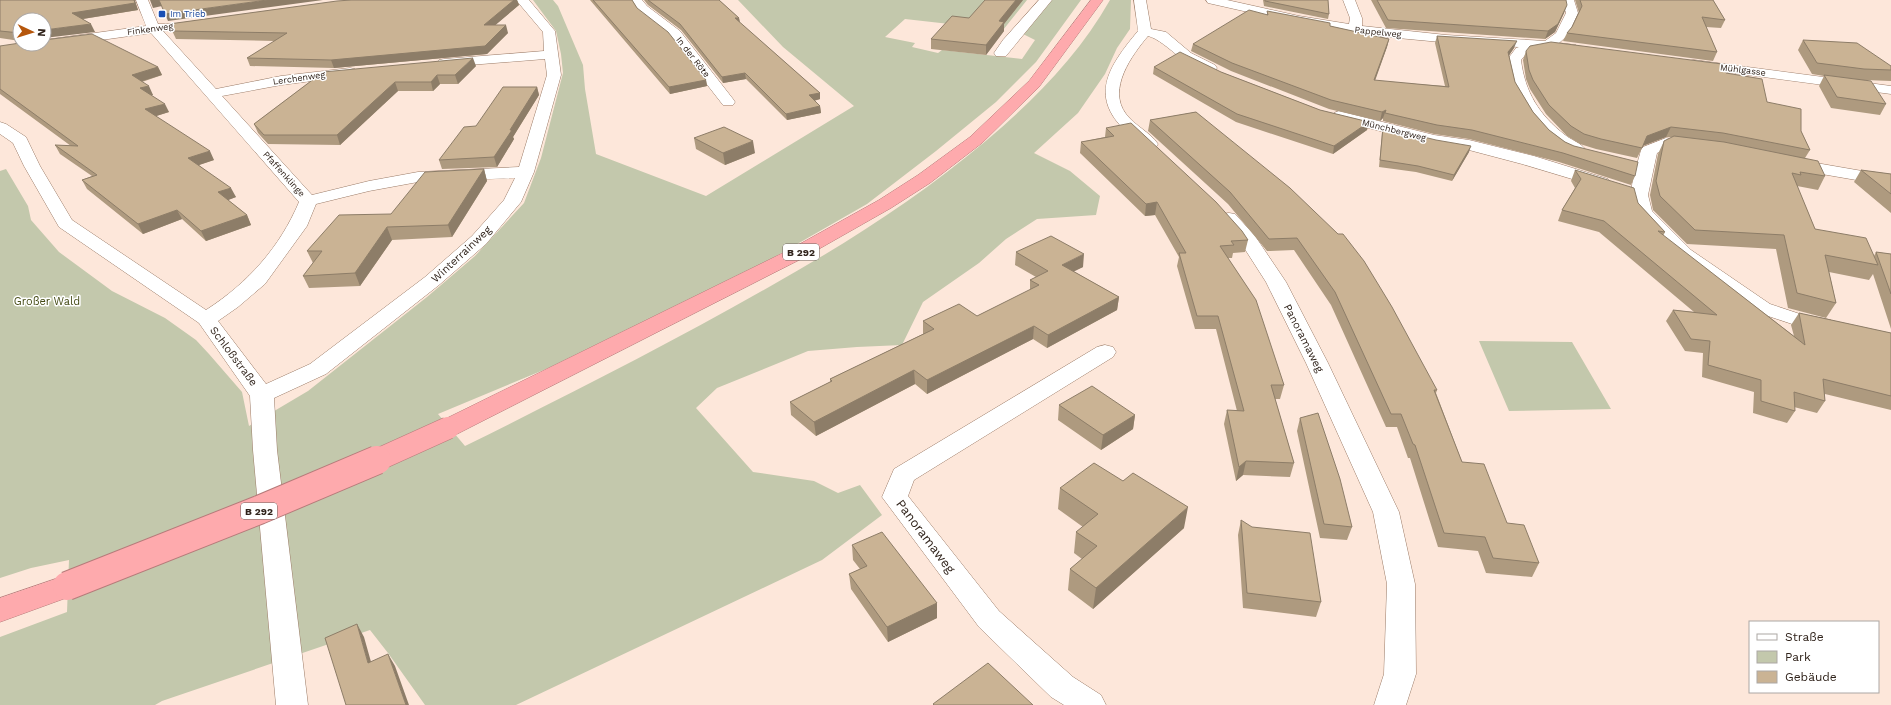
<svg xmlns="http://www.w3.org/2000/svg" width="1891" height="705" viewBox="0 0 1891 705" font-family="'Work Sans',sans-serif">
  <rect width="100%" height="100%" fill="#fde7da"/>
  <!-- green -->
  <path fill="#c3c8ac" d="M533,0h20l5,6 25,59 2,24 11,65 110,42 148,-90 -71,-59 -45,-47h289l-24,30 -98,-11 -20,18 30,6 -3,4 26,6 4,-3 80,9 13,-19 -12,-6 28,-34h30l-45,62 -40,40 -60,49 -69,53 -96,55 -184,93 -149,62 27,32c103,-51 204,-102 304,-159 78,-44 149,-89 218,-147 48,-41 92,-85 123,-140h21l-1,29 -13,19 -12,26 -27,39 -44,40 36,18 30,25 -4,19 -59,4 -31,20 -27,24 -56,39 -21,43 -45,2 -49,4 -91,37 -21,20 57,64 61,9 24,12 22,-8 22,30 -60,45 -306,145h-91l-37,-52 -18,-23 -208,71 -7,4h-155v-68l67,-25 2,-52 -38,8 -31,10v-407l6,-2 22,37 3,14 28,32 53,39 53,27 31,22 13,14 33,38 7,34 59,-35 119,-94 48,-41 49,-53 17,-45 22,-85 -2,-19 -5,-23z
    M1479,341l93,1 39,67 -102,2z"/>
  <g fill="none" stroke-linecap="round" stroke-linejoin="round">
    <defs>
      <path id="minor" d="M136,0h12l10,24h15l1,3 -1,3 -10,1 53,58 65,-13 69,-8 5,1 2,3 -2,3 -5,1 -69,9 -59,11 90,99 57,-14 49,-9 101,-5 28,-92 -2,-16 -101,8 -5,-1 -2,-3 2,-3 5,-1 100,-8 -1,-19 -27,-32h13l26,31 6,44 -27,97 -13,30 -35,42 -47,41 -113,89 -52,24 3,52 31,255h-32l-23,-255 -3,-54 -51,-73 -140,-96 -35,-61 -11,-23 -13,-9v-12l6,2 20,13 14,29 32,54 134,90c42,-27 74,-63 93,-108l-148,-169 -107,15 -5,-1 -2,-3h7v-4l102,-14zM515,178l-11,22 -32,36 -47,41 -115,87 -44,20 -48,-63 20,-14 27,-23 42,-58 9,-22 53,-13 49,-9z
        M630,0h12l5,6 33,25 53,68 2,3 -2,3h-10l-53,-68 -31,-25z
        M1039,0h13l-46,56h-10l-2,-3 9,-13z
        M1134,0h12l5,29 15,3 25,21 24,12 2,3 -2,3c-23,6 -47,-30 -67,-35 -16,19 -41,53 -22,78 9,12 24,18 32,30l-2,3c-12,3 -18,-5 -26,-12 -43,-37 -22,-68 8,-104z
        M1206,0h21l72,16 50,8 1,-6 -7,-18h12l7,18v8l84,9 99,6 11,-8 10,-20 -4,-13h12l4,13 -10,22 -9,8 17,2 2,3 -2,3 -5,1 -24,-3 -21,5 -5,6c4,32 18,55 44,75 6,5 16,8 20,14l-2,3c-25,7 -61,-42 -70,-62 -4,-10 -5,-20 -6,-30l9,-12 3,-1 -57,-3 -107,-10 -85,-17 -62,-14z
        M1694,60l197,26v8l-202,-27 -2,-3 2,-3z
        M1339,111l95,24 35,5 65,16 74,23 3,4 -3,4 -6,1 -80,-24 -53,-14 -35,-5 -100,-26 -3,-3 3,-3z
        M1666,138l32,5 2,3 -2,3 -6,2 -24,-3 -11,5 -9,42 4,16 39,39 79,54 30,10 31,6 3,5 -3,5 -8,1 -28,-6 -39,-13 -79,-54 -40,-41c-13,-19 -1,-47 4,-67l2,-3z
        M1793,159l98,17v10l-104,-18 -2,-4 2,-4z
        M1229,213l6,1 20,22 31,46 42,81 71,149 16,72 1,90 -10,31h-32l10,-31 3,-90 -14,-72 -67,-149 -40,-81 -25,-39 -21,-25 3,-4z
        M1105,345l8,2 3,5 -3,5 -199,123 -6,16 91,115 74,66 28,18 5,10h-42l-13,-8 -72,-70 -97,-130 12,-28 203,-122z"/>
      <path id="highway" d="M1091,0h12l-64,87 -57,56 -52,40 -39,25 -88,50 -346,176 -9,2 -9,-2 -3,-6 3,-6 350,-172 90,-50 39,-25 52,-38 59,-56z
        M67,575l10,3 4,8 -4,8 -77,28v-24z"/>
    </defs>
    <!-- minor casing -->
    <use href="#minor" stroke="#9b7b67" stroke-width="1"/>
    <!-- highway casing -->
    <use href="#highway" stroke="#b67b7a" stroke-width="1"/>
    <!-- minor -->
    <use href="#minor" fill="#fff" fill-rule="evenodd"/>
    <!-- highway -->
    <use href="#highway" fill="#feaaad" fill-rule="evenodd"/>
    <defs>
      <path id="highway-bridge-far1" d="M375,461l73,-33"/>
      <path id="highway-bridge" d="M67,586l192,-76 118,-50"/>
    </defs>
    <!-- highway-bridge-far1 casing -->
    <use href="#highway-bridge-far1" stroke="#b67b7a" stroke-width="23" stroke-linecap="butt"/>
    <!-- highway-bridge casing -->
    <use href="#highway-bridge" stroke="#b67b7a" stroke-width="30" stroke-linecap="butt"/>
    <!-- highway-bridge-far1 -->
    <use href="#highway-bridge-far1" stroke="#feaaad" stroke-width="22"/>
    <!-- highway-bridge -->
    <use href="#highway-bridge" stroke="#feaaad" stroke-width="28"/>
  </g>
  <!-- wall -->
  <path fill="#ae9a7f" d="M0,0l135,1 3,9 -55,9 12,13 -75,-12v21l-20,-3z
    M351,0h166l2,5 -24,20 13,8 -21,21 -153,14 -84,-2 -3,-8 28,-17 -99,-2 -7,-15z
    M590,0h42l5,8 69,72 1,6 -37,8z
    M644,0h75l20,18 1,5 80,70v6l-6,2 6,5 1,7 -34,7 -41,-41 -23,4 -42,-53 -33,-25z
    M1023,0l-19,24v7l-18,24 -55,-6v-10l38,-21z
    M1263,0h65l1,14 -1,5 -64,-13z
    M1371,0h195l-2,13 -9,19 -10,7 -159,-11z
    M1575,0h138l12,20 -4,8 -15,-1 11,25 -4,9 -150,-20 4,-8 5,-6 7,-14z
    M1267,11l63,15 59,13 -2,8 -12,34 70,5 -10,-43 2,-7 77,12 -5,7 6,27 18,30 16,18 16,12 70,34 -4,9 -72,-23 -90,-23 -35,-5 -51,-13v-3l-3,3 -51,-12 -98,-38 -40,-20 2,-7 74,-29z
    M1803,40l88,26v15l-26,-1 21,24 -6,11 -49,-7 -12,-22 5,-10 -12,-2 -14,-24z
    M0,46l158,21 4,8 -20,7 11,13h-2l18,17 -13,4 58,44 -15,5 37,32 -8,3 19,15 4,10 -45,16 -24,-22 -39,15 -56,-45 -5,-9 10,-4 -32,-22 -5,-9 16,1 -71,-52z
    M1526,51l200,22 41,29 34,29 9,19 -5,8 20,18 -7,14 -21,-4 18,43 59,27 2,-4 15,2v75l-18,-55 -4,6 -40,-8 7,31 -10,15 -38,-10 -12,-59 -89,-5 -34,-34 -3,-15 8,-41 6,-13 9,-4h-7l-23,9 -6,12 -41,-9 -16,-5 -13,-8 -21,-22 -16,-25 -4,-10 -3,-19z
    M476,66l-18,18h-18l-7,7h-35l-58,54 -72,-1 -10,-11 -4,-9 69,-52z
    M1154,67l67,5 99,38 49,12 -2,8 -34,24 -97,-32 -83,-48z
    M537,87l2,8 -26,42 1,2 -17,28 -55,2 -3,-9 37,-34z
    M1196,112l241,278 -1,3 26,69 45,61 32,40 -7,14 -46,-4 -8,-22 -40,-4 -28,-89h-2l-11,-31h-11l-55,-122 -37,-55 -27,1 -39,-47 -80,-73 2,-11z
    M1383,127l86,25 -17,29 -36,-9 -37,-5 3,-34z
    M1106,128l142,112 -3,12 -12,1 -1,5h-4l56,127 -4,14h-5l19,64 -4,14 -47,-2 -7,6 -12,-57 3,-14 10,1 -21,-82h-21l-18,-63 2,-9 -24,-42 -10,1 -65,-63 1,-11 24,-5z
    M694,138l61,15 -30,12 -29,-16z
    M484,169l3,12 -35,56 -60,3 -32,46 -51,2 -6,-12 10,-13 -6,-12 84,-37z
    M1575,170l63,33 27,29 -2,4 131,100 -3,-11 8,-12 92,20v77l-66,-16v7l-8,12 -23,-6 1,4 -8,12 -34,-10 1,-21 -52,-15 1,-24 -18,-2 -19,-30 7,-11 21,2 -95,-80 -41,-11 4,-11 13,-22 -4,-7z
    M1861,170l30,4v39l-37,-31z
    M1016,252l67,15 -10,4 46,26 -2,13 -70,38 -14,-9 -106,55 -12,-10 -99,52 -25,-21 -1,-13 40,-20v-3l93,-45v-13l54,-5 53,-26v-10l6,-3 -21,-12z
    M1059,405l76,10 -2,14 -32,21 -43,-30z
    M1300,418l52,109 -5,13 -27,-2 -23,-107z
    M1123,481l61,47 -91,81 -25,-19 2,-21 12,-10 -8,-6 2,-21 7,-5 -25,-18 2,-21z
    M1241,520l80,82 -5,15 -73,-9 -5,-73z
    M852,545l85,58v15l-49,24 -37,-53 -2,-15 11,-5 -7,-9z"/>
  <!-- shaded-wall -->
  <path fill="#8d7d68" d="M134,0h1v1l3,9 -62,10 -4,-7z
    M150,0h9l3,6 -9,2z
    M267,0h56l-155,21 -3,-7z
    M514,0h3l2,5 -33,28 -2,-8z
    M1016,0h7l-19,24v7l-18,24v-10l13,-24z
    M1567,5l-3,8 -9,19 -10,7 3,-8z
    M735,18h4l1,5z
    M91,24l4,8 -51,6v-8z
    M506,25l2,8 -21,21 -153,14 -3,-8z
    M1389,39l-2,8 -15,41 2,-8z
    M1517,41l-3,7 -8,12 2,-8z
    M473,58l3,8 -18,18 -3,-9z
    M158,67l4,8 -26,8 -4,-8z
    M745,73l1,6 -23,4 -1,-6z
    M437,75l3,9 -7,7 -2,-9z
    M706,80l1,6 -37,8 -1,-7z
    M395,82l3,9 -58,54 -3,-10z
    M149,86l4,9 -8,2 -5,-9z
    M537,87l2,8 -26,42 1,2 -17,28 -3,-10 16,-27z
    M820,93v6l-11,3v-7z
    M165,104l4,8 -19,6 -5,-9z
    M820,106l1,7 -34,7 -1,-6z
    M1386,110l-3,8 -3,3 2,-9z
    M1369,122l-2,8 -34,24 1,-8z
    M1671,127l-5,10 -24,9 5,-10z
    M753,141l2,12 -30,12 -2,-12z
    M1471,146l-2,6 -17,29 2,-6z
    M210,151l4,9 -21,7 -5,-9z
    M484,169l3,12 -35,56 -4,-12z
    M231,188l5,9 -13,5 -5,-10z
    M1157,202l-2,13 -10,1 1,-12z
    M177,210l5,9 -39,15 -5,-10z
    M247,215l4,10 -45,16 -5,-10z
    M387,227l5,13 -32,46 -5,-13z
    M1084,254l-1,13 -22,11 1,-13z
    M1119,297l-2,13 -70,38 1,-13z
    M1034,326l-1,13 -106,55v-14z
    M914,370l1,14 -99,52 -2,-14z
    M1135,415l-2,14 -32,21 2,-15z
    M1246,461l-3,14 -7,6 3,-14z
    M1188,507l-4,21 -91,81 3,-21z
    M937,603v15l-49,24 -1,-15z
    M357,624l7,13 11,39 -7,-13z
    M388,654l7,12 14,39h-3z"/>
  <!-- building -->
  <path fill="#cab394" stroke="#8d7d68" d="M0,0h134l1,3 -63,10 19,11 -47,6v-10h-24v13l-20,-2z
    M159,0h108l-102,14z
    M351,0h163l-30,25h22l-21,21 -154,14 -84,-2 40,-25 -114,-2 -4,-7 168,-23z
    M593,0h39l5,8 31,24 38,48 -37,7z
    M648,0h71l20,18h-4l85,75 -11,2 11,11 -34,8 -41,-41 -23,4 -42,-53z
    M985,0h31l-17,21 5,1 -18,23 -55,-6 21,-23 17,2z
    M1265,0h63l1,14 -64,-13z
    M1377,0h189l1,5 -9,19 -10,7 -160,-11z
    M1580,0h133l12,20 -23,-3 15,35 -150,-19 5,-6 10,-21z
    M1249,10l19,5 -1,-4 63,12v3l59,13 -15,41 75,7 -12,-51 80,5 -9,11 7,30 18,30 16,18 16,12 9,4 64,16 -3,14 -72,-23 -91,-23 -35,-5 -52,-12 1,-3 -4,2 -51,-12 -99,-37 -39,-19z
    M92,34l66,33 -26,8 17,11 -9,2 25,16 -20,5 65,42 -22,7 43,30 -13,4 29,23 -46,16 -24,-21 -39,14 -56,-44 15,-5 -42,-30 23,1 -78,-57v-43l20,-3v1h24v-4z
    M1803,40l54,3 34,23v4l-27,-1 -47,-6z
    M1551,42l171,22 4,9 36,6 5,23 34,7v22l9,19 -87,-17 -52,-6 -24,9 -5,12 -41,-9 -17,-5 -13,-8 -22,-21 -16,-25 -4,-10 -3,-19 4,-5z
    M1180,52l41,20 99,38 49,12 -35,24 -97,-32 -83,-47z
    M473,58l-18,17h-18l-6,7h-36l-58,53h-73l-10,-11 69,-52z
    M1824,75l47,6 15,23 -49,-7z
    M503,87h34l-27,43h2l-18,27 -55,3 25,-33 12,-1z
    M1196,112l94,76 48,46h5l21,27 28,46 45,83h-3l28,72 22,2 23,59 17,2 15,38 -46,-5 -8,-21 -41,-4 -29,-88 -2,-1 -12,-30h-10l-56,-122 -38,-54 -28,1 -39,-47 -80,-72z
    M1131,123l85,79 26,29 6,9 -17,1 3,4 -14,1 36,54 28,85h-13l23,78 -48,-2 -7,6 -12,-57 17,1 -26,-95h-21l-18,-63h7l-29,-51 -11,2 -65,-62 33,-6 -8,-8z
    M724,127l29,14 -30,12 -29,-15z
    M1383,127l53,13 35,6 -17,29 -36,-9 -38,-6z
    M1674,136l50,6 94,19 7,15 -25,-4 1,3 -9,-2 23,56 51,9 12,27 -53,-10 11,48 -39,-10 -13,-58 -89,-5 -35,-34 -4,-15 8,-40z
    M484,169l-36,56 -61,2 -32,46 -52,3 19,-25h-15l32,-36 52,-1 34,-42z
    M1575,170l59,18 4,15 27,29 -7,-1 147,114 -6,-32 92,20v63l-68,-17 2,22 -31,-9 1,19 -34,-10v-21l-53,-15 2,-24 -19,-2 -18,-29 44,5 -113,-94 -42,-11 19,-31z
    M1861,170l30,4v20z
    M1051,236l33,18 -22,11 57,32 -71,38 -14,-9 -107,54 -13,-10 -100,52 -24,-20 42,-21 -2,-2 104,-50 -11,-8 36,-17 18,12 62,-31 -9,-5 18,-9 -32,-19z
    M1876,252l15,2v40z
    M1092,386l43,29 -32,20 -44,-30z
    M1318,413l22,66 12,48 -28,-3 -24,-106z
    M1094,463l29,18 10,-8 55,34 -92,81 -26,-19 27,-23 -21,-14 22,-18 -38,-26z
    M1241,520l11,7 58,6 11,69 -74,-9z
    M882,532l55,71 -50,24 -38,-53 18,-8 -15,-21z
    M357,624l11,39 20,-9 18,51h-60l-21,-67z
    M988,663l45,42h-99l-1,-1z"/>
  <!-- markers -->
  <rect fill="#1a4fb4" stroke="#fff" stroke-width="1.5" x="158" y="10" width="8" height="8" rx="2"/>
  <g text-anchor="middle" stroke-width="3" stroke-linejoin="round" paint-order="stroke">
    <!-- far-transit labels -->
    <g font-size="9" fill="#164399" stroke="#fff" text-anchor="start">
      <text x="170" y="17">Im Trieb</text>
    </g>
    <!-- far-street labels -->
    <g font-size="9" fill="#30231b" stroke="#fff">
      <text transform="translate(150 29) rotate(-8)" y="3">Finkenweg</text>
      <text transform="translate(1378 32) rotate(6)" y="3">Pappelweg</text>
      <text transform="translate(693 57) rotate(52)" y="3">In der Röte</text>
      <text transform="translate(1743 70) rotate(7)" y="3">Mühlgasse</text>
      <text transform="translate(299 78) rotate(-8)" y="3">Lerchenweg</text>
      <text transform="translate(1394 130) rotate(14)" y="3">Münchbergweg</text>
      <text transform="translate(284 174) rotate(48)" y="3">Pfaffenklinge</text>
    </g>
    <!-- shield labels -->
    <g fill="#fff" stroke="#6e655f" stroke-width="1">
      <rect x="783" y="244" width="36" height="16" rx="3"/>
      <rect x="241" y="503" width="36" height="16" rx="3"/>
    </g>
    <g font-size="10" font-weight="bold" fill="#30231b">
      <text x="801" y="256">B 292</text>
      <text x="259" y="515">B 292</text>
    </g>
    <!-- street labels -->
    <g font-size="11" fill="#30231b" stroke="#fff">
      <text transform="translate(461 254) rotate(-43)" y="4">Winterrainweg</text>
      <text transform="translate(1304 338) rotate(63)" y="4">Panoramaweg</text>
      <text transform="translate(234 356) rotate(53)" y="4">Schloßstraße</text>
    </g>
    <!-- park labels -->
    <g font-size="11" fill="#444a14" stroke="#fff">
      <text x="47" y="305">Großer Wald</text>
    </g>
    <!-- near-street labels -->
    <g font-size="13" fill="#30231b" stroke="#fff">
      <text transform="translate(926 536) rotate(53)" y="5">Panoramaweg</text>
    </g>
  </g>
  <!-- legend -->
  <rect x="1749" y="621" width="130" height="72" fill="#ffffff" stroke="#aca7a4"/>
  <rect x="1757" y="634" width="20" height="6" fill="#ffffff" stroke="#aca7a4"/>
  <text x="1785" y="641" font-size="12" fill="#30231b">Straße</text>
  <rect x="1757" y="651" width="20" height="12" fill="#c3c8ac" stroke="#aca7a4"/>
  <text x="1785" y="661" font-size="12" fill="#30231b">Park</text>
  <rect x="1757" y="671" width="20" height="12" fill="#cab394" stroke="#aca7a4"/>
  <text x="1785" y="681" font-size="12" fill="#30231b">Gebäude</text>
  <!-- north arrow -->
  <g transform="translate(32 32) rotate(94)"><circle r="19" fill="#ffffff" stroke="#aca7a4"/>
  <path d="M0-3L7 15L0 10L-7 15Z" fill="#b5560c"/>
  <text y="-6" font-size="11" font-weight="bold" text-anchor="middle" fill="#30231b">N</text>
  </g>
</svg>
